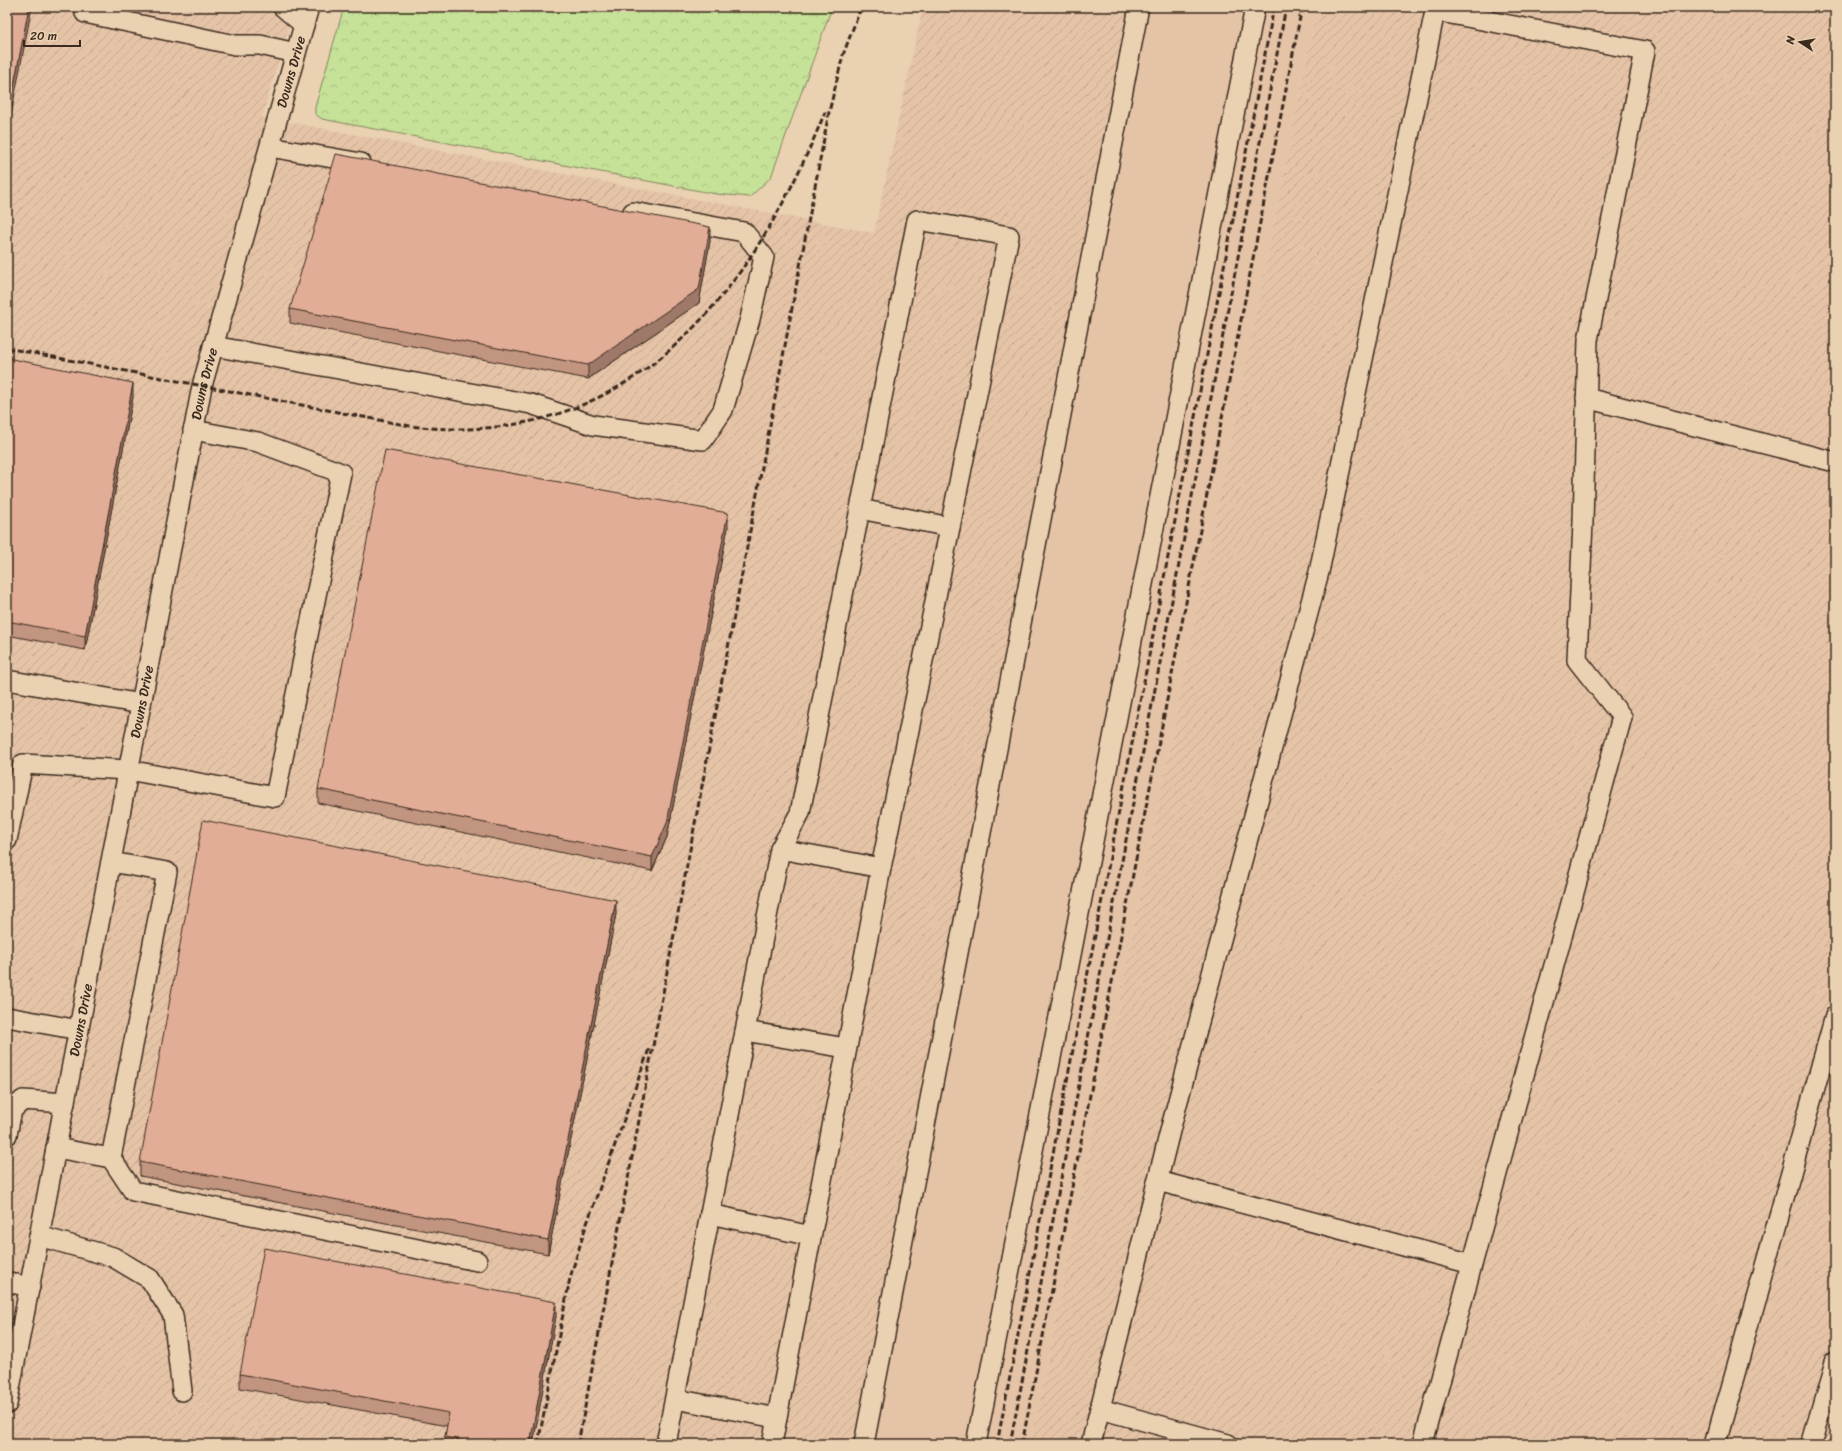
<svg xmlns="http://www.w3.org/2000/svg" width="1842" height="1451" viewBox="0 0 1842 1451" font-family="Sriracha,sans-serif">
  <defs>
    <pattern id="industrial-furrows" width="10" height="10" patternUnits="userSpaceOnUse"><rect width="10" height="10" fill="#e5c3a7"/><path d="M-1 1l2-2M0 10L10 0M9 11l2-2" fill="none" stroke="#c5a88f"/></pattern>
    <pattern id="forest-crowns" width="20" height="18" patternUnits="userSpaceOnUse"><rect width="20" height="18" fill="#c6e198"/><path d="M2 6a3 3 0 1 1 6 0M12 15a3 3 0 1 1 6 0" fill="none" stroke="#abc183"/></pattern>
  </defs>
  <rect width="100%" height="100%" fill="#ead1b2"/>
  <filter id="ink" filterUnits="userSpaceOnUse"><feTurbulence type="fractalNoise" baseFrequency=".025" numOctaves="2"/><feDisplacementMap in="SourceGraphic" scale="8" xChannelSelector="R" yChannelSelector="G"/><feConvolveMatrix kernelMatrix="1 2 1 2 8 2 1 2 1" color-interpolation-filters="sRGB"/></filter>
  <g filter="url(#ink)">
    <!-- built -->
    <path fill="#e5c3a7" d="M1129,7h188l-286,1437h-174z"/>
    <!-- industrial -->
    <path fill="url(#industrial-furrows)" d="M7,7h288l-33,110 612,116 49,-226h206l-272,1437h-850z
      M1317,7h518v1437h-804z"/>
    <!-- forest -->
    <path fill="url(#forest-crowns)" stroke="#80865b" d="M344,7h488l-61,170 -21,20 -34,-3 -394,-75 -7,-5v-7z"/>
    <g fill="none" stroke-linecap="round" stroke-linejoin="round">
      <defs>
        <g id="minor">
          <path d="M86,7l-1,6 150,32h25l36,8"/>
          <path d="M283,7l21,18"/>
          <path d="M270,147l91,16"/>
          <path d="M213,346l318,58 62,21 110,15 20,-30 27,-91 14,-62 -20,-25 -111,-20"/>
          <path d="M1586,398l249,64"/>
          <path d="M860,509l90,18"/>
          <path d="M7,680l134,24"/>
          <path d="M7,840l16,-76 105,6 147,27 66,-324 -83,-31 -65,-12"/>
          <path d="M7,1017l72,13"/>
          <path d="M745,1031l101,17"/>
          <path d="M7,1135l5,-25 11,-10 42,3"/>
          <path d="M56,1148l55,10 56,-286 -56,-10"/>
          <path d="M111,1158l22,33 344,70"/>
          <path d="M1158,1181l314,83"/>
          <path d="M710,1214l101,22"/>
          <path d="M39,1236l74,21 37,22 23,36 9,76"/>
          <path d="M7,1282l23,5"/>
          <path d="M675,1399l102,19"/>
          <path id="s1" d="M7,1404l195,-1018 107,-379"/>
          <path d="M1100,1409l128,35"/>
          <path d="M666,1444l114,-595 20,-36 117,-593 92,16 -128,632 -101,-19"/>
          <path d="M772,1444l109,-576"/>
          <path d="M864,1444l275,-1437"/>
          <path d="M976,1444l279,-1437"/>
          <path d="M1091,1444l80,-317 148,-555 116,-561 210,40 -57,289 -5,182 -6,138 45,57 -199,727"/>
          <path d="M1715,1444l120,-428"/>
          <path d="M1811,1444l24,-81"/>
        </g>
      </defs>
      <!-- minor casing -->
      <use href="#minor" stroke="#3b2a1e" stroke-width="22"/>
      <!-- minor -->
      <use href="#minor" stroke="#ead1b2" stroke-width="19"/>
      <!-- rail -->
      <path stroke="#3b2a1e" stroke-width="3" stroke-dasharray="6 3" stroke-linecap="butt" d="M7,348l403,78c219,27 341,-130 415,-314
        M538,1444l32,-166 14,-46 65,-183
        M578,1444l251,-1332 14,-57 18,-48
        M997,1444l277,-1437
        M1010,1444l276,-1437
        M1022,1444l280,-1437"/>
    </g>
    <!-- wall -->
    <path fill="#c29581" stroke="#3b2a1e" d="M710,241l-11,62 -111,76 -298,-56v-14z
      M7,358l126,39 -48,253 -78,-15z
      M728,527l-61,310 -15,34 -334,-68v-14z
      M616,914l-68,340 -408,-78v-14z
      M556,1316l-23,128h-88v-7l2,-11 -207,-38v-14z"/>
    <!-- shaded-wall -->
    <path fill="#9e7969" stroke="#3b2a1e" d="M29,7h3l-25,128v-14z
      M710,227v14l-11,62 -111,76v-14z
      M133,383v14l-48,253v-14z
      M728,513v14l-61,310 -15,34v-14z
      M616,900v14l-68,340v-14z
      M556,1302v14l-23,128h-3z"/>
    <!-- building -->
    <path fill="#e2ad96" stroke="#3b2a1e" d="M7,7h22l-22,114z
      M336,154l374,73 -11,62 -111,76 -298,-56z
      M7,358l126,25 -48,253 -78,-15z
      M385,450l343,63 -61,310 -15,34 -334,-68z
      M203,820l413,80 -68,340 -408,-78z
      M264,1248l292,54 -26,142h-51l-34,-7 4,-24 -209,-39z"/>
  </g>
  <g text-anchor="middle" stroke-width="4" stroke-linejoin="round" paint-order="stroke">
    <!-- street labels -->
    <g font-size="14" fill="#3b2a1e" stroke="#ead1b2">
      <text dy="5" stroke="none"><textPath href="#s1" startOffset="1363">Downs Drive</textPath></text>
      <text dy="5" stroke="none"><textPath href="#s1" startOffset="1039">Downs Drive</textPath></text>
      <text dy="5" stroke="none"><textPath href="#s1" startOffset="715">Downs Drive</textPath></text>
      <text dy="5" stroke="none"><textPath href="#s1" startOffset="391">Downs Drive</textPath></text>
    </g>
  </g>
  <!-- margin -->
  <rect width="1842" height="1451" fill="none" stroke="#ead1b2" stroke-width="24"/>
  <rect x="12" y="12" width="1818" height="1427" fill="none" stroke="#3b2a1e" stroke-width="1.5" filter="url(#ink)"/>
  <!-- north arrow -->
  <g transform="translate(1800 42) rotate(282)" stroke="#ead1b2" stroke-width="3" paint-order="stroke">
  <path d="M0-3L7 15L0 10L-7 15Z" fill="#3b2a1e"/>
  <text y="-6" font-size="11" font-weight="bold" text-anchor="middle" fill="#3b2a1e">N</text>
  </g>
  <!-- scale -->
  <path d="M24 40v6h56v-6" fill="none" stroke="#3b2a1e" stroke-width="2"/>
  <text x="30" y="40" font-size="12" fill="#3b2a1e" stroke="#ead1b2" stroke-width="3" paint-order="stroke">20 m</text>
</svg>
